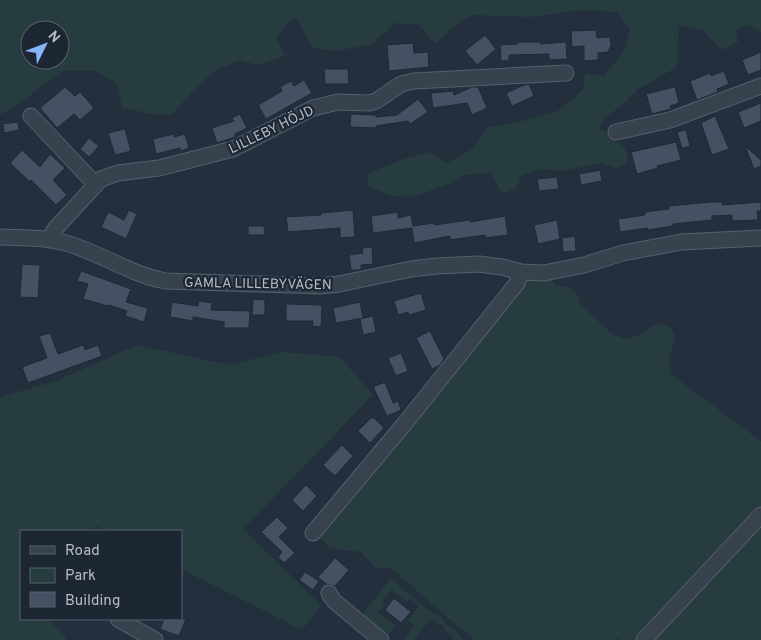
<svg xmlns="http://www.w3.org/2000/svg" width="761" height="640" viewBox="0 0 761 640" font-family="Overpass,sans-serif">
  <rect width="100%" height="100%" fill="#242f3e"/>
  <!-- green -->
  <path fill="#263c3f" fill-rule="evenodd" d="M0,0h761v32l-13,-7 -13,5 3,12 -16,8 -19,-20 -24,-5 -2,42 -39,22 -19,19 -13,8 -7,11 25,20 4,9 -2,8 -10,4 -15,-5 -40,8 -18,-2 -23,7 -3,12 -15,6 -11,-21 -28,2 -14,9 -36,13 -21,-1 -25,-10 2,-13 35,-14 27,-7 16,11 26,-14 15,-22 27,-4 43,-12 25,-21 2,-16 19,2 21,-26 5,-21 -13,-17 -37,-2 -50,7 -55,-2 -14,6 -26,23 -16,-19 -24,-2 -23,21 -36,7 -23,-3 -17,-30 -10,7 -10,12 9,19 -27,9 -18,-5 -26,11 -22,21 -21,23 -19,-1 -29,-6 -6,-24 -24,-14 -30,1 -53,39 -10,4zM30,30h30v30h-30z
    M532,279l20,1 3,5 16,3 7,7 2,9 32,30 14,5 15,-5 12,-8 8,-2 8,3 4,5 2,6 -6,22 2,14 90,67v199h-141l-3,-2 -2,2h-141l-85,-73 -12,2 -16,-17 -31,-4 -12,-13 207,-255z
    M137,345l92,20 52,-13 59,5 33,38 -130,134 78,76 -19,25 -121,-61v-38h-74l-11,-5 -4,5h-71v88h26l19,19 -1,2h-65v-243l56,-16z
    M391,578l36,31 15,8 3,7 9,5 11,11h-13l2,-2 -11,-9 2,-2 -4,-3 -2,2 -8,-7 -18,21h-9l10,-14 -6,-6 11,-14 -9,-8 -3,4 -15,-12 -10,11 3,4 -7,8 18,12 -11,14 -23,-24z"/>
  <!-- building -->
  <path fill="#455162" stroke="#1f2835" d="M596,30l1,8 13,-1 1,8 -3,7 -10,1v7l-14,1v-15l-12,1 -1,-16z
    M485,35l11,14 -19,16 -12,-14z
    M517,42h24v2l25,-2 1,17 -18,1v-6l-40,1v6h-8l-1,-16 17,-1z
    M413,43l1,10 14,-1 1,15 -40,4 -2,-26z
    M761,52v18l-13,5 -6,-15z
    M324,69h24l1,15h-24z
    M724,71l5,13 -12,5 1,3 -21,8 -7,-19 20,-8 1,3z
    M304,80l8,13 -46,26 -8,-14 24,-14 -2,-4 11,-6 3,5z
    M529,84l5,12 -22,10 -6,-13 18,-8z
    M65,87l10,9 5,-4 14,16 -14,12 -6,-6 -17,14 -17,-20z
    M472,87h6l9,21 -15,7 -5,-12 -34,5 -2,-15 22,-2 1,4z
    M675,87l4,16 -9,3 1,3 -19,5 -6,-20z
    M418,99l10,13 -18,12 -2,-3 -32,5v2l-26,-1 1,-13 25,1v2l21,-2z
    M761,103v18l-17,7 -6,-16z
    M240,114l7,14 -12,6v3l-18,6 -5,-15 22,-7 -2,-3z
    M715,116l14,33 -17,6 -11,-32z
    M18,122l1,8 -15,3 -1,-9z
    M125,129l6,22 -16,4 -7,-22z
    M686,130l4,16 -8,2 -5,-16z
    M174,134v3l11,-3 4,14 -8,3 -1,-3 -24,6 -3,-15z
    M89,138l10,8 -10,11 -9,-8z
    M676,142l5,18 -24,6 1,2 -21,6 -6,-22z
    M745,146l16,14v6l-7,3z
    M22,150l18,17 10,-13 15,14 -12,12 14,15 -11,10 -25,-25 -1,2 -20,-19z
    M600,170l2,11 -21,4 -2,-11z
    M557,177l2,12 -20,2 -2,-12z
    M711,202h11v3l39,-3v9h-4l1,9 -26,1v-6l-20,1v4l-39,4v2l-25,4 -1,-2 -27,4 -2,-13 27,-4v-3l24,-3v-3z
    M129,210l8,4 -11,25 -25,-12 7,-15 16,8z
    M353,210l2,27 -15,1v-10l-52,4 -2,-15 35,-2v-2z
    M398,212v6l13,-3 2,11 21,-3v2l36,-5v2l35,-6 3,19 -22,3 -1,-3 -35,5v-4l-36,7 -2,-15 -39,5 -2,-17z
    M557,220l3,19 -22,5 -4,-19z
    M248,226h16l1,9h-17z
    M575,236l1,15 -13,1 -1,-14z
    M372,247l1,17 -12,1v5h-10l-2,-15 14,-2 -1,-5z
    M22,264l18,1 -2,33 -18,-1z
    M81,271l50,18 -5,13 22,6 -4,14 -19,-6 2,-5 -18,-6 -1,1 -25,-7 5,-15 -11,-3z
    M421,293l5,17 -17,5 -1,-3 -10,3 -4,-14z
    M253,299l12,1v15h-13z
    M199,301l13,2 -1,7 39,1 -1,17h-25v-6l-31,-5v4l-23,-4 2,-15 26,4z
    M360,302l3,16 -27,5 -3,-15z
    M286,304l36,1 -1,22 -9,-1 1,-5h-27z
    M373,316l3,16 -13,3 -3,-16z
    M430,331l14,28 -4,6 -8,4 -16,-31z
    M50,333l8,21 25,-9 2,5 13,-5 4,11 -74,27 -6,-16 25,-9 -8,-22z
    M401,353l7,18 -12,5 -8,-18z
    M385,382l8,21 5,-2 3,9 -14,6 -14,-29z
    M371,418h3l10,10 -14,15 -12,-12z
    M342,445l11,11 -18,20 -12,-11z
    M306,485l11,11 -14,15 -11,-11z
    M277,517l11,11 -9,9 16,16 -11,10 -6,-6 4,-5 -21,-20z
    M335,558l14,12 -14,16 -9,-2 -8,-7z
    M305,572l14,9 -6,9 -14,-10z
    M394,598l17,14 -10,11 -16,-13z
    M164,619h22l-7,17 -19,-7z"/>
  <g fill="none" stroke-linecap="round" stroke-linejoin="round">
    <defs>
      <path id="minor" d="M31,116l65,69
        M616,132l54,-12 91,-34
        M0,237c23,1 47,0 69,7 33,10 63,31 97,37l154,5 19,-2 72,-15 26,-3 42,-2 23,3 19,5 23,1 40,-8 39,-12 58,-11 80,-4
        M49,240l6,-11 46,-50 17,-6 41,-5 74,-19 80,-41 25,-6 31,1 7,-2 25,-17 13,-3 152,-8
        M313,533l93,-111 111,-139 4,-11
        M329,593l5,8 47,39
        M118,619l37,21
        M644,640l117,-125"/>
    </defs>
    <!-- minor casing -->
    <use href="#minor" stroke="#565f6c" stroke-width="17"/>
    <!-- minor -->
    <use href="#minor" stroke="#38414e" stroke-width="15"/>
  </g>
  <g text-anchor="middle" stroke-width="4.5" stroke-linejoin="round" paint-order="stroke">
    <!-- street labels -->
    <g font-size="14" fill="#b4bcc9" stroke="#1d2633">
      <text transform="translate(271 129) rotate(-26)" y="5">LILLEBY HÖJD</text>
      <text transform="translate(258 283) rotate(1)" y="5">GAMLA LILLEBYVÄGEN</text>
    </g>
  </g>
  <!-- legend -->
  <rect x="20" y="530" width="162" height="90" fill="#1d2633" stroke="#59626f"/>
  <rect x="30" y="546" width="25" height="8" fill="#38414e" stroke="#59626f"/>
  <text x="65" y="555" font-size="15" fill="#b4bcc9">Road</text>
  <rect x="30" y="568" width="25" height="15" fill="#263c3f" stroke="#59626f"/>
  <text x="65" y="580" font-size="15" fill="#b4bcc9">Park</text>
  <rect x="30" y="592" width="25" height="15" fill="#455162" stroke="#59626f"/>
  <text x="65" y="605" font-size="15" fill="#b4bcc9">Building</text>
  <!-- north arrow -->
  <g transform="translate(45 45) rotate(48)"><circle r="24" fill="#1d2633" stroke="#59626f"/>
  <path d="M0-4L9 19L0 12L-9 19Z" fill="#8ab4f8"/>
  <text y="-8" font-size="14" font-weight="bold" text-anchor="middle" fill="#b4bcc9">N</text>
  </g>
</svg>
